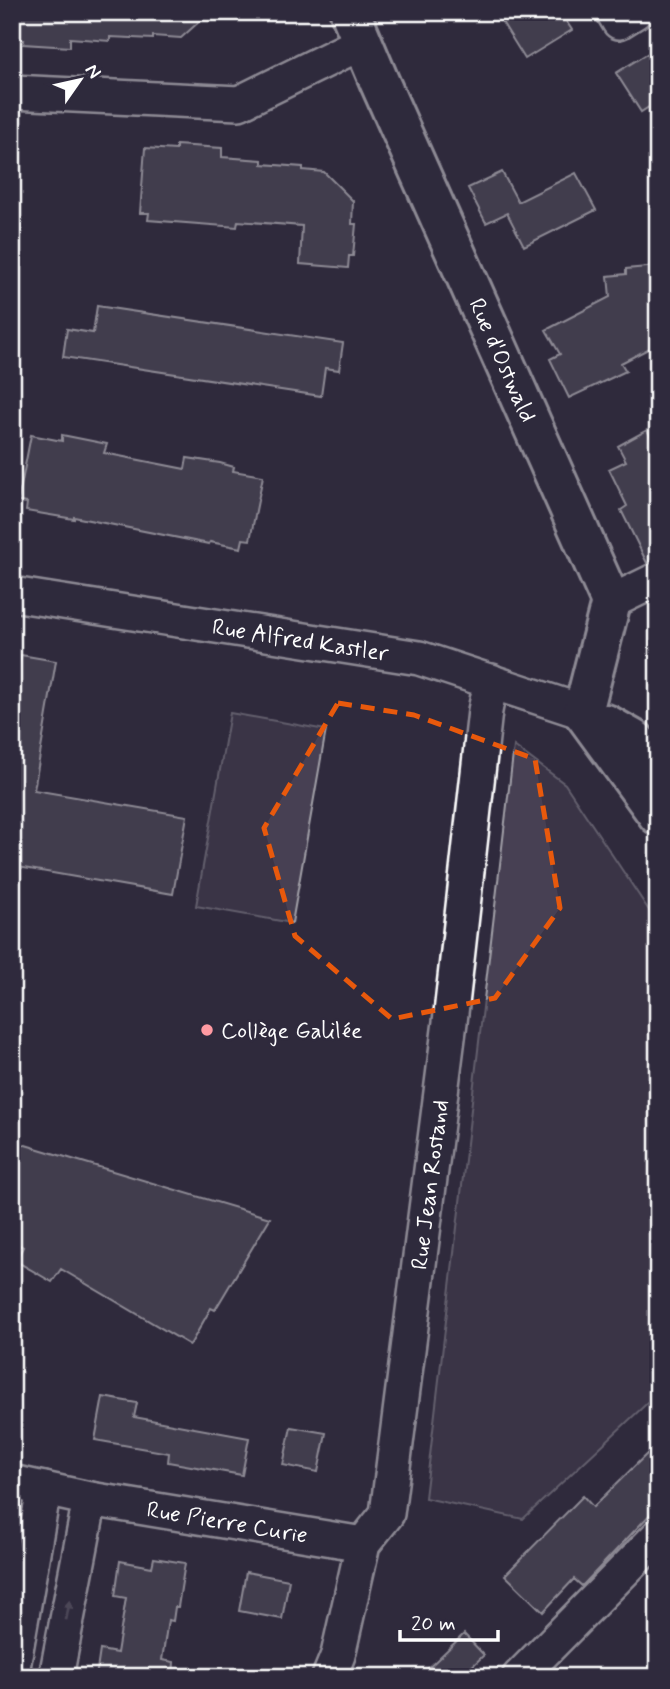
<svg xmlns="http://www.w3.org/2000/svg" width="670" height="1689" viewBox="0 0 670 1689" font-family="Mynerve,sans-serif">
  <rect width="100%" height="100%" fill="#2f2a3d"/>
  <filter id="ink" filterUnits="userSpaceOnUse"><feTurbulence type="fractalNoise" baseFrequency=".0143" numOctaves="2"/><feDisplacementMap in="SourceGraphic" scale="14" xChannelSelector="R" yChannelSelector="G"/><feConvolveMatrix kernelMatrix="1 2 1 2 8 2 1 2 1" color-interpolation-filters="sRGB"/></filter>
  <g filter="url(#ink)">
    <!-- green -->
    <path fill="#464152" stroke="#a2a0a8" stroke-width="2" d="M230,713l96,17 -34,193 -96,-17z
      M514,746l51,38 93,140v469l-135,126 -98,-21z"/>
    <!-- building -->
    <path fill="#595564" stroke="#fff" stroke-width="2" d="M12,12h198l-29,26 -28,-2v3l-43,-2v4l-40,-3v9l-47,-3 1,-4h-12z
      M516,12h44l12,18 -47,29 -23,-37z
      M658,47v54l-17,11 -25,-39z
      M176,145l46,3v9l40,3v4l41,3v3l21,2 29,29 -1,23h4l-3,32h-4l-1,12 -48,-4 2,-38 -64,-5 -1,6 -89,-7 1,-7h-9l5,-65 31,2z
      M502,172l16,30 58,-29 20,37 -72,36 -17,-33 -21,10 -18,-35z
      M658,266v78l-37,19 5,8 -57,27 -19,-39 10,-5 -14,-24 64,-33 -2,-21 18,-2v-5z
      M97,306l246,37 -4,27 -14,-2 -4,28 -258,-39 4,-28 26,4z
      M647,430l11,19v111l-11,3 -26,-53 6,-4 -18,-37 17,-8 -8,-15z
      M31,435l31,6v-6l45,9 -3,9 81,16 2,-11 33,5 14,4 -1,4 30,5 -13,64 -7,-1 -2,9 -31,-6 -1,2 -135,-27v2l-48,-8 1,-8 -9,-1z
      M21,655l35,6 -22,129 153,26 -14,78 -161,-28v-169z
      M12,1141l258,77 -55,92 -4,-2 -21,37 -129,-76 -9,13 -36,-21 7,-14 -11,-6z
      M103,1397l34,6 -3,14 115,21 -7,37 -74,-13 1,-9 -74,-13z
      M291,1427l35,6 -8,39 -35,-7z
      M658,1443v63l-76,80 -8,-7 -31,33 -38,-37 78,-79 10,11z
      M154,1558l31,5 -7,44h-3l-2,14 -5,-1 -6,40 12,2 -1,15h-77l4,-27 17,3 9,-55 -11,-2 5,-35 32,6z
      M246,1572l43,8 -7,39 -43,-8z
      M464,1634l20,21 -23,22h-42z"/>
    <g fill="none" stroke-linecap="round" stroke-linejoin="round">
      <defs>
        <g id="minor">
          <path d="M613,12l6,10 16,-10"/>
          <path d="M12,92l227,11 124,-61"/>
          <path id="s1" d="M12,594l407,64 164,54"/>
          <path d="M611,602l47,-23"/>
          <path id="s2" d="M12,1482l78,17 273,45"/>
          <path d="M12,1673l32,-184"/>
          <path d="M56,1677l34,-178"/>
          <path id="s3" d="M329,1677l9,-22 25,-111 24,-30 63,-492 35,-311 6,-30"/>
          <path d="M519,1677l139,-141"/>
        </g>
        <g id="major">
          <path id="s4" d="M350,12l29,69 232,521 -28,110"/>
          <path d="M583,712l75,103"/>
          <path d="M606,724l30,17 22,24"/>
        </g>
      </defs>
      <!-- minor casing -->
      <use href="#minor" stroke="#fff" stroke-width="38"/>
      <!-- major casing -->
      <use href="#major" stroke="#fff" stroke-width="44"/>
      <!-- minor -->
      <use href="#minor" stroke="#2f2a3d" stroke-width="33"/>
      <!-- major -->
      <use href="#major" stroke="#2f2a3d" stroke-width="38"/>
    </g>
    <!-- one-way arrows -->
    <defs><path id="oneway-solid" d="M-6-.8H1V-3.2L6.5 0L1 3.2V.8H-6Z" transform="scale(1.75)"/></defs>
    <use fill="#6d6a77" href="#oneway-solid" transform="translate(68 1610) rotate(-79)"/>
  </g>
  <!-- marked area -->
  <path d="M0 0H670V1689H0ZM338,703l76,12 121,44 25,149 -65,90 -103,21 -97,-83 -31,-108z" fill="#2f2a3d" fill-opacity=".55" fill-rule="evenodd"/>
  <path fill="none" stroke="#e8590c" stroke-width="5" stroke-dasharray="14 9" stroke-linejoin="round" d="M338,703l76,12 121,44 25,149 -65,90 -103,21 -97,-83 -31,-108z"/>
  <!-- markers -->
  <circle fill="#ff9aa2" stroke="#2f2a3d" stroke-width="2.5" cx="207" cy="1030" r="7"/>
  <g text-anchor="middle" stroke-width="5" stroke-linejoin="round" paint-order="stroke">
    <!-- street labels -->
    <g font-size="23" fill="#fff" stroke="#2f2a3d">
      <text dy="8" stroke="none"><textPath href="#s4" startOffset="380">Rue d'Ostwald</textPath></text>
      <text dy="8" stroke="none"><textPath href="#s1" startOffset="292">Rue Alfred Kastler</textPath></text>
      <text dy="8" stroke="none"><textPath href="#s3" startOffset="508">Rue Jean Rostand</textPath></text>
      <text dy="8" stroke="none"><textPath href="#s2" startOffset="219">Rue Pierre Curie</textPath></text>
    </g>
    <!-- poi labels -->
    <g font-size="23" fill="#fff" stroke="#2f2a3d" text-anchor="start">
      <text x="221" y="1038">Collège Galilée</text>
    </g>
  </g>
  <!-- margin -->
  <rect width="670" height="1689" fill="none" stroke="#2f2a3d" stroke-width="42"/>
  <rect x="21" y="21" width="628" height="1647" fill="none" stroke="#fff" stroke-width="2.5" filter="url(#ink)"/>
  <!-- north arrow -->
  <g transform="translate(80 80) rotate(56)" stroke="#2f2a3d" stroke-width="5" paint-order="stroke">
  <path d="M0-5L12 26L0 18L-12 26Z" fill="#ffffff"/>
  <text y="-10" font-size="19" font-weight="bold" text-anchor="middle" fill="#ffffff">N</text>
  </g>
  <!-- scale -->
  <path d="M400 1630v10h98v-10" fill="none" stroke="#ffffff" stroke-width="3.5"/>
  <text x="411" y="1630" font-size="21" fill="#ffffff" stroke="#2f2a3d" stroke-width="5" paint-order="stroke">20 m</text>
</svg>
